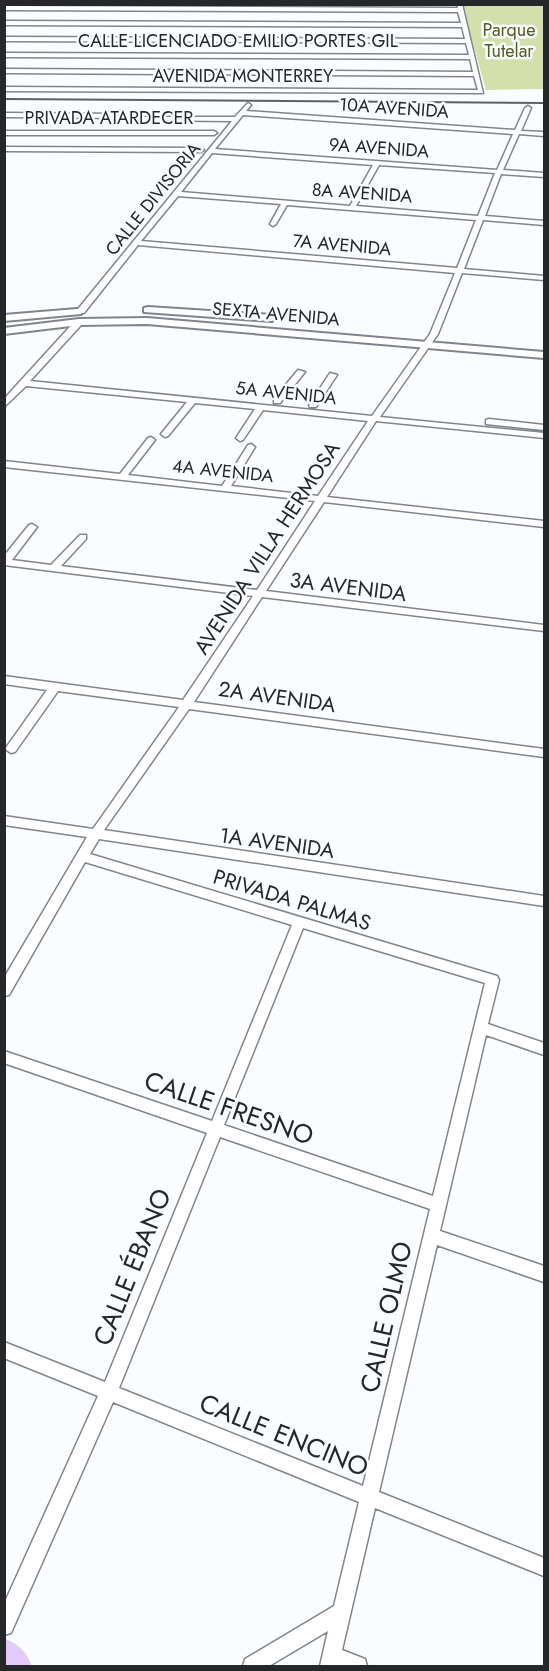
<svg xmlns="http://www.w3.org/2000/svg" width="549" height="1671" viewBox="0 0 549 1671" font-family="Jost,sans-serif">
  <rect width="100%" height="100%" fill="#fafcfd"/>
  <!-- green -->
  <path fill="#d5dfac" d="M462,5h82v84l-58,1z"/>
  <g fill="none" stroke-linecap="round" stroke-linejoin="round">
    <defs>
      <path id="street" d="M457,4h5l21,89 -479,-2v-4l474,3 -4,-14 -470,-3v-4l469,3 -3,-13 -466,-2v-4l465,2 -3,-12 -462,-2v-4l461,2 -3,-12 -458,-2v-4l457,2 -3,-11 -454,-2v-4l454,2z
        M248,103l3,2 -5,6 269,19 10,-22 3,-2 3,2 -10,23 23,1v4l-25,-2 -16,36 41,3v4l-43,-3 -16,42 59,5v4l-61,-5 -19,49 80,7v4l-82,-7 -24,61 -58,83 164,16v5l-168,-17 -49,76 217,24v6l-220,-25 -58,89 278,34v6l-282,-34 -68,105 350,47v8l-355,-48 -85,121 440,66v10l-445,-67 -9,15 407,122 2,4 -11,44 56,19v12l-58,-20 -46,196 104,35v16l-107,-37 -58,247 165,66v18l-169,-68 -33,142 23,9 2,7h-47l8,-35 -59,35h-26l2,-7 89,-53 25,-104 -246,-100 -102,231 -7,2v-31l94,-208 -94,-38v-16l101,40 102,-249 -203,-70v-12l208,70 80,-196 -207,-63 -76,133 -5,1v-18l83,-141 -83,-12v-9l89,13 86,-122 -121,-16 -43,61 -4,1 -6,-4 42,-59 -43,-6v-8l179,24 70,-104 -249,-31v-9l25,-31 3,-1 5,3 -25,33 39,5 29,-30h6v4l-25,27 196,24 58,-89 -311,-34v-6l116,13 28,-36 3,-1 4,3 -27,35 94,11 26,-41 3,-1 4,3 -24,39 87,10 50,-75 -105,-11 -20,30 -3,1 -4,-3 19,-29 -60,-6 -27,33 -3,1 -4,-3 26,-32 -161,-16 -22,21v-8l72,-79h3l4,2 -1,2 -52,57 342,35 58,-82 25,-61 -317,-28 -54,68h-6v-4l154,-188 -99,-1 -2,-3h104zM243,115l270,19 -16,36 -282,-21zM212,153l161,12 -23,41 -169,-14zM379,165l116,8 -17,43 -122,-10zM178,196l103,8 -11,20 3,2 3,-2 11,-19 189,15 -19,48 -316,-27zM303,928l182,55 -52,213 -209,-71zM220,1137l210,72 -67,277 -244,-98z
        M4,113l115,1 3,2 -3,2 -115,-1z
        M4,131h210l3,2 -3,2h-210z
        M4,147l197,1 3,2 -3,2 -197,-1z
        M298,370l7,2 -25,31h-6v-4z
        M330,373l7,2 -21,32h-6l-1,-2z
        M489,419l55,6v5l-58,-6v-4z"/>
      <path id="secondary" d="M148,307l124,8 5,3 -5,3 -128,-9v-4z
        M77,309l4,1v4l-77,7v-6z
        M147,318l397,34v6l-397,-34 -68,1 -75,9v-6l75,-9z"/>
      <path id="primary" d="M4,1640c13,5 22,13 26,26h-26z"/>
    </defs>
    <!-- street casing -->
    <use href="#street" stroke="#80858d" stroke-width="3"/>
    <!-- secondary casing -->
    <use href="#secondary" stroke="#80858d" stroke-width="4"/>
    <!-- primary casing -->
    <use href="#primary" stroke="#d8d8d9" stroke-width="3"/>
    <!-- street -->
    <use href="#street" fill="#fff" fill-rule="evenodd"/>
    <!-- secondary -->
    <use href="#secondary" fill="#fff" fill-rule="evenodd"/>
    <!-- primary -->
    <use href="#primary" fill="#e5cbfd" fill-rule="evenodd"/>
    <!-- rail -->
    <path stroke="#5e6063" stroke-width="2" d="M4,99l540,4"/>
  </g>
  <g text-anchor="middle" stroke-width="5" stroke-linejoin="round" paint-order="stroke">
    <!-- far-park labels -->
    <g font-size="18" fill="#515a21" stroke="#fafcfd">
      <text x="509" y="36">Parque<tspan x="509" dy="21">Tutelar</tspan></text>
    </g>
    <!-- far-street labels -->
    <g font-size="18" fill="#25272a" stroke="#fafcfd">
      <text x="238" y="47">CALLE LICENCIADO EMILIO PORTES GIL</text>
      <text x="243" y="82">AVENIDA MONTERREY</text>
      <text transform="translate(394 108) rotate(4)" y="6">10A AVENIDA</text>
      <text x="109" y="124">PRIVADA ATARDECER</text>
      <text transform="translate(379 148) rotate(4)" y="6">9A AVENIDA</text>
      <text transform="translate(362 193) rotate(4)" y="6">8A AVENIDA</text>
      <text transform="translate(153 199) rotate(-51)" y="6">CALLE DIVISORIA</text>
      <text transform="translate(342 245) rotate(5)" y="6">7A AVENIDA</text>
      <text transform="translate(276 314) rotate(5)" y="6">SEXTA AVENIDA</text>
      <text transform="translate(286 393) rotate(6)" y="6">5A AVENIDA</text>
      <text transform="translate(223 471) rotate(6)" y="6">4A AVENIDA</text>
    </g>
    <!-- street labels -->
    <g font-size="21" fill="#25272a" stroke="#fafcfd">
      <text transform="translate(267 548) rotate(-57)" y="7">AVENIDA VILLA HERMOSA</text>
      <text transform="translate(348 587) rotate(7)" y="7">3A AVENIDA</text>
      <text transform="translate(277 697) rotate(8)" y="7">2A AVENIDA</text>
      <text transform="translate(277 843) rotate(8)" y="7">1A AVENIDA</text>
      <text transform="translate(292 900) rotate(17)" y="7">PRIVADA PALMAS</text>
    </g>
    <!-- near-street labels -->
    <g font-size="26" fill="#25272a" stroke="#fafcfd">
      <text transform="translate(229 1108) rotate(19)" y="9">CALLE FRESNO</text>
      <text transform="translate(132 1267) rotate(-68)" y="9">CALLE ÉBANO</text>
      <text transform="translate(386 1317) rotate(-77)" y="9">CALLE OLMO</text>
      <text transform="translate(284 1435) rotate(22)" y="9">CALLE ENCINO</text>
    </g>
  </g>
  <!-- border -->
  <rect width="549" height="1671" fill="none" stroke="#25272a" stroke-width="12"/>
</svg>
